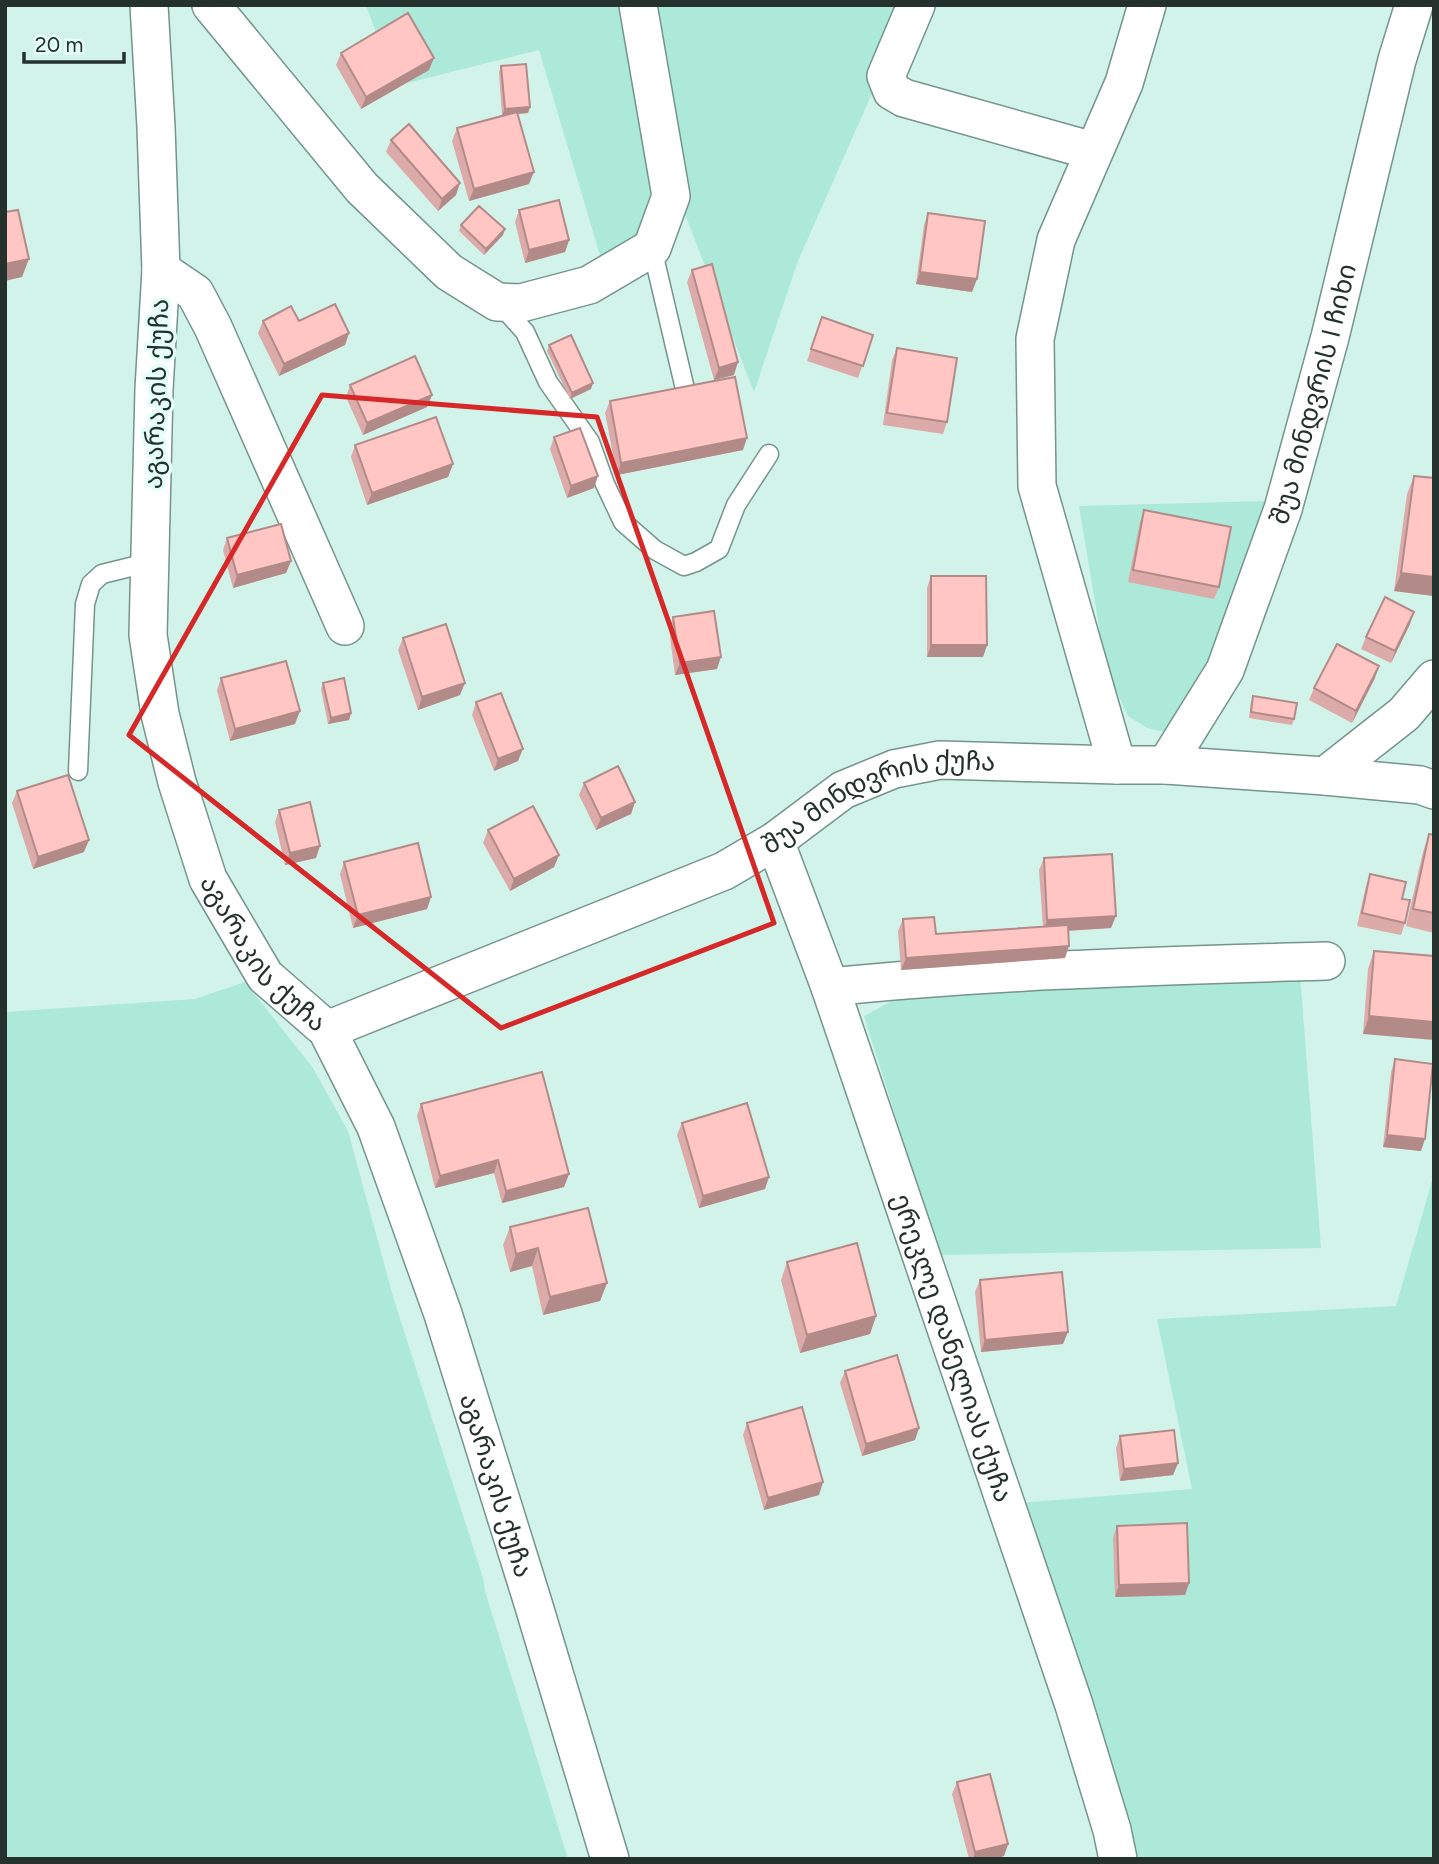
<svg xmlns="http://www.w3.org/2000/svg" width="1439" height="1864" viewBox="0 0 1439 1864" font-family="Figtree,'Noto Sans Georgian',sans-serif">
  <rect width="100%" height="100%" fill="#d2f3e9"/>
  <!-- green -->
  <path fill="#ade9d8" d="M366,5h545l-113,256 -44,131 -80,-206 -33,51 -39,25 -63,-212 -144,36z
    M1267,501l-37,140 -61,92 -22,-5 -19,-12 -22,-47 -27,-163z
    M1300,974l21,274 -382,7 -75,-239 43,-23z
    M245,982l68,86 35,63 46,169 89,278 2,13 83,268h-563v-847l190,-13z
    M1434,1174v685h-299l-116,-356 173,-14 -35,-170 239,-13z"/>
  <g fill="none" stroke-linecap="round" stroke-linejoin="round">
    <defs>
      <path id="lane" d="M652,248l33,141
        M500,304l25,28 23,50 42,60 15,42 18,38 32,28 29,16 12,-4 23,-13 17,-44 33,-51
        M78,771l7,-167 6,-20 11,-10 49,-12"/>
      <g id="street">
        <path id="s1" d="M149,5l7,122 5,143 -7,119 -6,246 12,79 17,68 31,97 57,97 62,54 49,97 67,187 90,289 77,256"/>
        <path d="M211,5l151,183 87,84 48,30 24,1 68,-18 63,-37 19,-52 -33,-191"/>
        <path d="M916,5l-30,71 6,15 12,7 189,53"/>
        <path d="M161,270l34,23 18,34 132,299"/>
        <path d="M1117,765l-80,-279 -2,-147 21,-99 68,-157 23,-78"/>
        <path id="s2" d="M1166,765l59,-95 58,-161 47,-172 67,-277 17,-55"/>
        <path d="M1325,776l79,-62 30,-35"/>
        <path id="s3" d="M775,841l55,146 244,718 38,125 6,29"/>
        <path d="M830,987c164,-17 331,-21 496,-26"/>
        <path id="s4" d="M327,1030l397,-159 51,-30 68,-51 51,-21 46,-9 177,5h49l159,11 95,9 14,5"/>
      </g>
    </defs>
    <!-- lane casing -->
    <use href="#lane" stroke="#75948b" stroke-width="21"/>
    <!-- street casing -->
    <use href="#street" stroke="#75948b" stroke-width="40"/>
    <!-- lane -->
    <use href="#lane" stroke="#fff" stroke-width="18"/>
    <!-- street -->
    <use href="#street" stroke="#fff" stroke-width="37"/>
  </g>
  <!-- wall -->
  <path fill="#dbaaa9" d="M341,53l88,17 -68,39 -25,-44z
    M501,66l29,41 -2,6 -10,1 11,70 -60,17 -17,-60 5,-13 45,-13 -3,-43z
    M391,140l65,55 -18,16 -52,-59z
    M519,210l50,30 -4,12 -40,11 -10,-41z
    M928,213l44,79 -56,-8 8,-59z
    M461,225l42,10 -19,20 -25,-24z
    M692,270l42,105 -20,5 -27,-98z
    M822,317l51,18 -15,43 -51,-17z
    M263,321h36l50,12 -4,12 -66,31 -21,-43z
    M549,345l42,44 -21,10 -23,-48z
    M897,348l50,74 -4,12 -60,-9 9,-65z
    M350,385l82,10 -5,12 -64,28 -17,-38z
    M610,401l133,49 -126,25 -12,-62z
    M554,437l40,51 -27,10 -17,-49z
    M355,445l98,19 -5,13 -81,28 -16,-48z
    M1414,476l20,2v118l-40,-5 13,-97z
    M1144,510l75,77 -5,12 -86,-17 12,-60z
    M227,538l64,23 -5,12 -53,15 -10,-38z
    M931,576l56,69 -4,12h-56v-69z
    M673,617l44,52 -42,6 -6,-46z
    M1410,624l-19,39 -30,-14 5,-12z
    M403,638l57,57 -42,15 -20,-60z
    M221,678l74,46 -65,17 -13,-51z
    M1375,678l-23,45 -43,-23 5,-12z
    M323,683l28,30 -2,7 -21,4 -7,-35z
    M1253,696l41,23 -2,6 -43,-7 2,-16z
    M476,702l42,59 -24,10 -22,-56z
    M584,783l51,19 -4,12 -35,16 -17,-35z
    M17,791l67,61 -51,17 -21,-66z
    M279,810l37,48 -31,7 -10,-43z
    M488,830l71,25 -5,12 -44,24 -27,-48z
    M1429,834l5,1v98l-28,-7 17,-74z
    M1044,858l67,70 -42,3 -4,27 -164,12 -3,-39 5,-12 33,15 107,-8 -4,-56z
    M344,862l87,35 -4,12 -74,19 -13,-54z
    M1370,874l32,25 3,24 -4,12 -44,-9 9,-40z
    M1374,951l60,5 -71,78 5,-65z
    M1395,1059l26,92 -38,-4 8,-75z
    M421,1104l148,70 -5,13 -62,16 -8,-30 -59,15 -18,-72z
    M682,1123l83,66 -66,19 -22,-73z
    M510,1227l97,56 -7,18 -57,14 -11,-49 -22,6 -7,-27z
    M787,1262l89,54 -6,18 -70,19 -19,-73z
    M980,1280l83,64 -82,8 -6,-60z
    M845,1371l70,69 -53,16 -22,-73z
    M747,1423l72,72 -55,15 -21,-75z
    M1120,1436l58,27 -5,12 -53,6 -4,-33z
    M1117,1526l72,57 -4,12 -70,2 -2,-59z
    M957,1782l51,62 -4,12 -10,3h-25l-17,-65z"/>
  <!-- shaded-wall -->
  <path fill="#b28b89" d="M434,58l-5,12 -68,39 5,-12z
    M530,107l-2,6 -26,2 3,-6z
    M534,172l-5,12 -60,17 5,-12z
    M460,183l-4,12 -18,16 4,-12z
    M505,229l-2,6 -19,20 2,-6z
    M569,240l-4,12 -40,11 4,-13z
    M29,259l-7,18 -17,4v-17z
    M920,272l57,7 -5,13 -56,-8z
    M349,333l-4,12 -66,31 5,-12z
    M738,362l-4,13 -20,5 5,-12z
    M593,383l-2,6 -21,10 2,-6z
    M432,395l-5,12 -64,28 4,-12z
    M747,438l-4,12 -126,25 4,-12z
    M453,464l-5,13 -81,28 5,-12z
    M598,476l-4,12 -27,10 4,-12z
    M291,561l-5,12 -53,15 4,-13z
    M1401,573l33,4v19l-40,-5z
    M1414,612l-4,12 -19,39 4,-12z
    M931,645h56l-4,12h-56z
    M721,657l-4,12 -42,6 5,-12z
    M1379,666l-4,12 -23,45 4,-12z
    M465,683l-5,12 -42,15 4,-13z
    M300,711l-5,13 -65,17 5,-12z
    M351,713l-2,7 -21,4 3,-6z
    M523,749l-5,12 -24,10 4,-12z
    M635,802l-4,12 -35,16 5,-12z
    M89,840l-5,12 -51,17 5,-12z
    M320,846l-4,12 -31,7 5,-12z
    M559,855l-5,12 -44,24 4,-12z
    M431,897l-4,12 -74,19 5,-13z
    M1116,916l-5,12 -68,4 4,-12z
    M1069,946l-4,12 -164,12 5,-12z
    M1369,1016l65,6v18l-71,-6z
    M1387,1135l38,4 -4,12 -38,-4z
    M498,1160l-4,13 -59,15 5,-12z
    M569,1174l-5,13 -62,16 4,-12z
    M769,1177l-4,12 -66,19 4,-12z
    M538,1248l-6,18 -22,6 6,-18z
    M607,1283l-7,18 -57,14 7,-18z
    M876,1316l-6,18 -70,19 7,-18z
    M1068,1332l-5,12 -82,8 4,-12z
    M919,1428l-4,12 -53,16 4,-12z
    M1178,1463l-5,12 -53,6 4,-12z
    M823,1482l-4,13 -55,15 4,-12z
    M1189,1583l-4,12 -70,2 4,-12z
    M1008,1844l-4,12 -10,3h-21l2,-7z"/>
  <!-- building -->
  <path fill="#ffc6c4" stroke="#b28b89" stroke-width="2" d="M408,13l26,45 -68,39 -25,-44z
    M526,64l4,43 -25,2 -4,-43z
    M517,112l17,60 -60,17 -17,-61z
    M409,124l51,59 -18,16 -51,-59z
    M559,200l10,40 -40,10 -10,-40z
    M479,206l26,23 -19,20 -25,-24z
    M18,210l11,49 -24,5v-52z
    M928,213l57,8 -8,58 -57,-7z
    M712,264l26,98 -19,6 -27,-98z
    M335,304l14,29 -65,31 -21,-43 28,-15 8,15z
    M822,317l51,18 -10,31 -52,-17z
    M571,335l22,48 -21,10 -23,-48z
    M897,348l60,10 -10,64 -60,-9z
    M415,356l17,39 -65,28 -17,-38z
    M735,377l12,61 -126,25 -11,-62z
    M436,417l17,47 -81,29 -17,-48z
    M580,428l18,48 -27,10 -17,-49z
    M1414,476l20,2v99l-33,-4z
    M1144,510l87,17 -12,60 -86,-17z
    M281,524l10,37 -54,14 -10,-37z
    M931,576h55l1,69h-56z
    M1385,597l29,15 -19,39 -29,-14z
    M714,611l7,46 -41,6 -7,-46z
    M446,624l19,59 -43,14 -19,-59z
    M1337,644l42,22 -23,45 -42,-23z
    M286,661l14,50 -65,18 -14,-51z
    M344,678l7,35 -20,5 -8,-35z
    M501,693l22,56 -25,10 -22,-57z
    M1253,696l44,7 -3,16 -43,-7z
    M618,766l17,36 -34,16 -17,-35z
    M68,775l21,65 -51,17 -21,-66z
    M310,802l10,44 -30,7 -11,-43z
    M533,806l26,49 -45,24 -26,-49z
    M1429,834l5,1v78l-21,-4z
    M418,843l13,54 -73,18 -14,-53z
    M1112,854l4,62 -69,4 -3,-62z
    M1370,874l36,8 -4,17 8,1 -5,23 -43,-10z
    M934,917l2,17 132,-9 1,21 -163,12 -3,-39z
    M1374,951l60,5v66l-65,-6z
    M1395,1059l38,5 -8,75 -38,-4z
    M542,1072l27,102 -63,17 -8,-31 -58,16 -19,-72z
    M747,1103l22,74 -66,19 -21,-73z
    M588,1208l19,75 -57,14 -12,-49 -22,6 -6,-27z
    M857,1243l19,73 -69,19 -20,-73z
    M1062,1272l6,60 -83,8 -5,-60z
    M897,1355l22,73 -53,16 -21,-73z
    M802,1407l21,75 -55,16 -21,-75z
    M1174,1430l4,33 -54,6 -4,-33z
    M1187,1523l2,60 -70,2 -2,-59z
    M990,1774l18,70 -33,8 -18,-70z"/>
  <!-- marked area -->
  <path fill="none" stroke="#d62828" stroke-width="5" stroke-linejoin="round" d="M322,395l275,22 177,506 -273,105 -372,-293z"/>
  <g text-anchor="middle" stroke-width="7" stroke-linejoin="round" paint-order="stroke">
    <!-- street labels -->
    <g font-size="26" fill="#24312d" stroke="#e4fff7">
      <text transform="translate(156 394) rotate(-88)" y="9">აგარაკის ქუჩა</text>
      <text dy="9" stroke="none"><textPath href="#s2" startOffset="402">შუა მინდვრის I ჩიხი</textPath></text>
      <text dy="9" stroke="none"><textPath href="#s4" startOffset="602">შუა მინდვრის ქუჩა</textPath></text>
      <text dy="9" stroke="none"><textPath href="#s1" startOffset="976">აგარაკის ქუჩა</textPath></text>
      <text dy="9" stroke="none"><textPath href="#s3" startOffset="537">ერეკლე დანელიას ქუჩა</textPath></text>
      <text dy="9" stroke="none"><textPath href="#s1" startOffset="1564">აგარაკის ქუჩა</textPath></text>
    </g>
  </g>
  <!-- border -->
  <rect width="1439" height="1864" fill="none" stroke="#24312d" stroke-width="14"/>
  <!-- scale -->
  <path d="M24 52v10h100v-10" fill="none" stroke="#24312d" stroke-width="3.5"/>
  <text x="35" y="52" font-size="21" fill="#24312d" stroke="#e4fff7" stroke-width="5" paint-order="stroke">20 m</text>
</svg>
